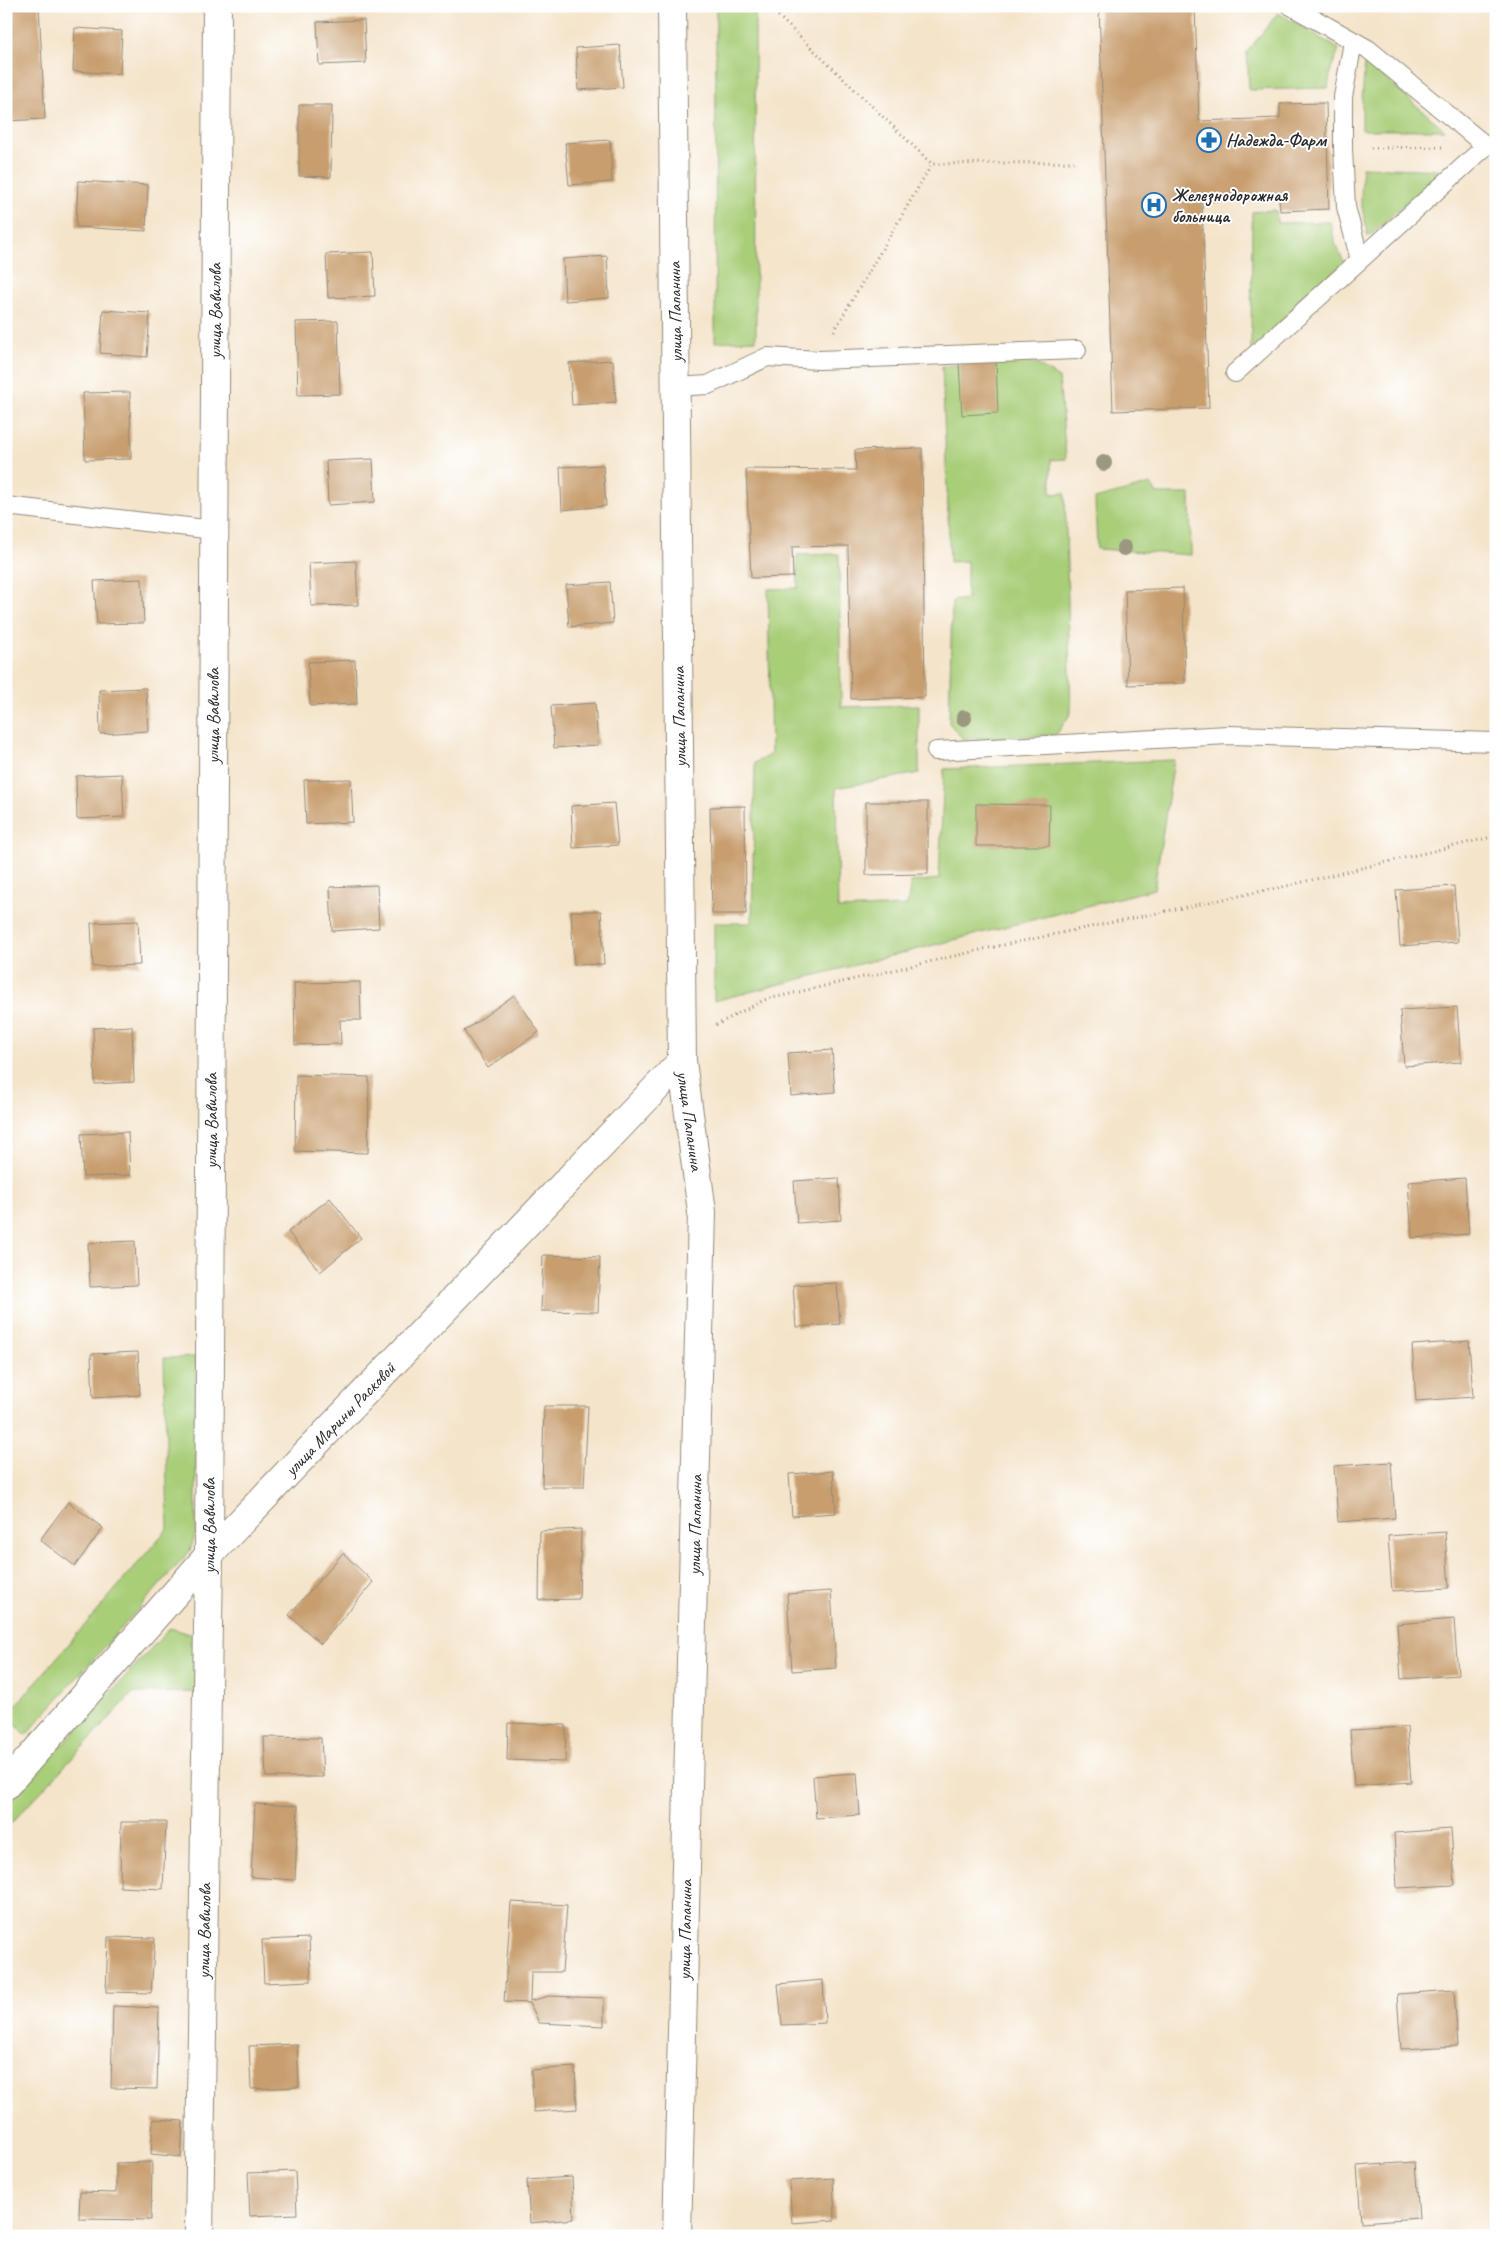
<svg xmlns="http://www.w3.org/2000/svg" width="1502" height="2242" viewBox="0 0 1502 2242" font-family="Caveat,sans-serif">
  <rect width="100%" height="100%" fill="#fff"/>
  <filter id="ink" filterUnits="userSpaceOnUse"><feTurbulence type="fractalNoise" baseFrequency=".02" numOctaves="2"/><feDisplacementMap in="SourceGraphic" scale="10" xChannelSelector="R" yChannelSelector="G"/><feConvolveMatrix kernelMatrix="1 2 1 2 8 2 1 2 1" color-interpolation-filters="sRGB"/></filter>
  <filter id="wash" filterUnits="userSpaceOnUse"><feTurbulence type="fractalNoise" baseFrequency=".0096" numOctaves="4" result="noise"/><feDisplacementMap in="SourceGraphic" scale="20" xChannelSelector="R" yChannelSelector="G"/><feGaussianBlur stdDeviation="1.12" result="paint"/><feColorMatrix in="noise" values="0 0 0 0 0 0 0 0 0 0 0 0 0 0 0 0 0 1.4 0 .05"/><feComposite in="paint" operator="in"/></filter>
  <g filter="url(#wash)">
    <rect width="100%" height="100%" fill="#f4e4ca"/>
    <!-- green -->
    <path fill="#a8ce78" stroke="#6a7c52" d="M716,6h39l1,334 -41,2z
      M1278,13l61,36 -8,20 -3,19 -79,2 -2,-38z
      M1365,61l80,69h-83v-29z
      M1362,167l81,3 -75,67 -7,-35z
      M1276,210l1,13 53,-1 6,24 8,16 -93,89 1,-139z
      M1031,361l28,17 7,81 -15,1v34l14,-1 6,220 -15,22 -93,4 -14,-16 3,-122 15,-2v-38l-17,1 -8,-196z
      M1151,484l6,10h33l1,61 -94,-6 -2,-50z
      M839,554l2,153 78,-2v68l-83,15 2,121 69,-3 4,-24 28,-3 5,-110 230,-9 -20,129 -440,112v-78h38l3,-160 16,-9 -3,-165 30,-1 -1,-33z
      M196,1357v175l-6,19 -164,184 -19,-19 161,-188 -4,-170z
      M170,1628l20,6 6,7 1,51 -64,1 -127,136v-23z"/>
    <g id="blocks">
      <!-- building -->
      <path fill="#c89e6e" d="M6,6h33l6,113 -39,2z
        M1099,6h96l4,115 81,-3v-14l46,-1 3,106 -49,2 -1,-12 -77,3 7,206 -96,3z
        M364,20l2,43 -47,2 -2,-43z
        M75,28l47,3 -2,43 -47,-3z
        M620,45l3,42 -45,3 -2,-42z
        M299,105h33l-1,72 -32,-1z
        M610,140l2,42 -43,3 -4,-42z
        M78,181l70,4 -2,46 -70,-4z
        M373,252l2,44 -47,2 -2,-44z
        M607,256l2,42 -44,3 -2,-42z
        M103,310l47,3 -3,44 -47,-4z
        M338,321l2,73 -42,1 -2,-73z
        M613,360l3,42 -44,3 -3,-42z
        M996,361l2,52 -36,2 -3,-52z
        M130,392l1,67 -46,1 -2,-67z
        M922,448l3,249 -74,2 -3,-153 -56,1 1,30 -42,1 -5,-109 110,1 -1,-20z
        M373,459l2,43 -47,3 -2,-44z
        M603,465l3,41 -44,4 -2,-43z
        M356,561l2,44 -47,1 -2,-43z
        M142,579l2,44 -47,1 -3,-43z
        M610,582l3,41 -44,4 -3,-42z
        M1183,588l2,95 -57,2 -3,-95z
        M355,660l2,44 -47,2 -2,-44z
        M146,688l2,43 -48,3 -1,-44z
        M595,703l3,42 -44,3 -3,-42z
        M122,774l2,43 -47,2 -1,-43z
        M351,779l2,43 -47,2 -2,-44z
        M866,802h62v72l-62,1z
        M614,803l4,42 -45,3 -2,-42z
        M976,804l74,1 -1,41h-73z
        M745,806l1,108h-34l-2,-107z
        M377,885l2,43 -47,3 -2,-44z
        M1454,886l4,56 -58,4 -4,-56z
        M571,911h30l3,53 -30,1z
        M138,921l2,44 -47,2 -2,-44z
        M360,982l1,38h-21l1,24 -46,1 -1,-62z
        M514,995l25,37 -51,36 -24,-37z
        M1457,1007l4,55 -57,4 -4,-56z
        M132,1026l2,56 -39,2 -2,-56z
        M832,1050l3,42 -44,4 -3,-43z
        M296,1075l73,2 -1,76 -73,-2z
        M128,1132l2,43 -47,2 -2,-43z
        M839,1178l2,42 -44,3 -3,-42z
        M1465,1178l4,56 -57,4 -4,-56z
        M330,1198l31,40 -41,34 -32,-40z
        M135,1241l2,44 -47,2 -2,-44z
        M543,1255l57,2 -2,55 -57,-1z
        M837,1283l3,41 -44,3 -3,-42z
        M1469,1341l4,56 -57,4 -4,-56z
        M138,1352l2,43 -47,3 -2,-44z
        M544,1406h44l-4,81h-42z
        M1391,1462l4,56 -57,4 -4,-56z
        M833,1471l3,42 -44,3 -3,-42z
        M68,1502l35,26 -28,38 -35,-26z
        M581,1529l-2,70 -40,1 1,-69z
        M1445,1532l4,56 -57,3 -4,-55z
        M343,1553l30,29 -52,62 -32,-29z
        M831,1591l5,77 -44,3 -5,-77z
        M1454,1619l4,56 -57,4 -4,-55z
        M508,1723l58,2 -1,37 -58,-2z
        M1407,1727l4,55 -57,4 -4,-56z
        M264,1737l57,1 2,39h-57z
        M857,1773l3,42 -44,3 -3,-42z
        M255,1804l43,2 -3,74 -44,-3z
        M121,1822h45l-3,67 -43,-2z
        M1451,1829l4,56 -58,3 -3,-55z
        M511,1902l56,3 -5,67h-31l-1,29 19,-5 55,2v28l-65,-3 -9,-20 -26,-1z
        M108,1937l47,1 -4,55 -45,-1z
        M309,1938l2,43 -47,2 -2,-43z
        M823,1980l2,43 -43,2 -4,-41z
        M1454,1990l4,56 -57,3 -4,-55z
        M113,2006l46,2 -2,81 -46,-1z
        M297,2044l2,43 -48,2 -2,-43z
        M575,2067l2,42 -43,3 -3,-42z
        M153,2119l30,2 -2,36 -30,-3z
        M152,2162l-1,58 -72,-1 1,-27 36,1v-30z
        M1415,2162l4,56 -58,4 -4,-56z
        M295,2171l2,43 -47,2 -2,-43z
        M572,2177l2,42 -44,4 -3,-43z
        M833,2178l2,42 -43,3 -3,-42z"/>
    </g>
  </g>
  <g filter="url(#ink)">
    <use href="#blocks" fill-opacity="0" stroke="#90887a" stroke-width="1"/>
    <g fill="none" stroke-linecap="round" stroke-linejoin="round">
      <defs>
        <path id="service" d="M1353,42l-10,55v52l3,58 14,53
          M1235,373l251,-227 -118,-97 -77,-43
          M676,387l32,-2 59,-28 52,3 258,-10
          M6,506l208,24
          M936,751l292,-16 268,7"/>
        <path id="minor" d="M672,6l10,1055 20,151 -25,1024
          M6,1785l203,-230 473,-494
          M199,2236l10,-681 8,-1549"/>
      </defs>
      <!-- service casing -->
      <use href="#service" stroke="#90887a" stroke-width="20"/>
      <!-- minor casing -->
      <use href="#minor" stroke="#90887a" stroke-width="30"/>
      <!-- path -->
      <path stroke="#90887a" stroke-width="3" stroke-dasharray="1 4" stroke-linecap="butt" d="M771,9l161,155 142,-2
        M1371,148l71,-1
        M834,331l98,-167
        M716,1025l48,-25 225,-52 293,-61 214,-51"/>
      <!-- service -->
      <use href="#service" stroke="#fff" stroke-width="18"/>
      <!-- minor -->
      <use href="#minor" stroke="#fff" stroke-width="28"/>
    </g>
    <!-- trees -->
    <g fill="#9a997f">
      <circle cx="1104" cy="463" r="8"/>
      <circle cx="1124" cy="548" r="8"/>
      <circle cx="964" cy="718" r="8"/>
    </g>
  </g>
  <!-- icons -->
  <defs>
    <symbol id="pharmacy-ring" viewBox="-11 -11 22 22"><circle r="9.5" fill="#fff" stroke="#1f6fb2" stroke-width="1.5"/><path d="M-2-6h4v4h4v4h-4v4h-4v-4h-4v-4h4Z" fill="#1f6fb2"/></symbol>
    <symbol id="hospital-ring" viewBox="-11 -11 22 22"><circle r="9.5" fill="#fff" stroke="#1f6fb2" stroke-width="1.5"/><path d="M-5-5h3v3.5h4V-5h3V5h-3V1.5h-4V5h-3Z" fill="#1f6fb2"/></symbol>
  </defs>
  <g fill-rule="evenodd">
    <use href="#pharmacy-ring" x="1195" y="126" width="28" height="28"/>
    <use href="#hospital-ring" x="1140" y="191" width="28" height="28"/>
  </g>
  <g text-anchor="middle" stroke-width="4" stroke-linejoin="round" paint-order="stroke">
    <!-- poi labels -->
    <g font-size="18" font-weight="bold" fill="#2b2b2b" stroke="#fff" text-anchor="start">
      <text x="1226" y="146">Надежда-Фарм</text>
      <text x="1172" y="201">Железнодорожная<tspan x="1172" dy="21">больница</tspan></text>
    </g>
    <!-- street labels -->
    <g font-size="18" fill="#2b2b2b" stroke="#fff">
      <text transform="translate(215 311) rotate(-90)" y="6">улица Вавилова</text>
      <text transform="translate(675 312) rotate(-91)" y="6">улица Папанина</text>
      <text transform="translate(213 716) rotate(-90)" y="6">улица Вавилова</text>
      <text transform="translate(679 717) rotate(-91)" y="6">улица Папанина</text>
      <text transform="translate(211 1121) rotate(-90)" y="6">улица Вавилова</text>
      <text transform="translate(690 1121) rotate(82)" y="6">улица Папанина</text>
      <text transform="translate(340 1419) rotate(-46)" y="6">улица Марины Расковой</text>
      <text transform="translate(695 1525) rotate(-89)" y="6">улица Папанина</text>
      <text transform="translate(209 1526) rotate(-90)" y="6">улица Вавилова</text>
      <text transform="translate(685 1930) rotate(-89)" y="6">улица Папанина</text>
      <text transform="translate(204 1931) rotate(-89)" y="6">улица Вавилова</text>
    </g>
  </g>
  <!-- margin -->
  <rect width="1502" height="2242" fill="none" stroke="#fff" stroke-width="25"/>
</svg>
